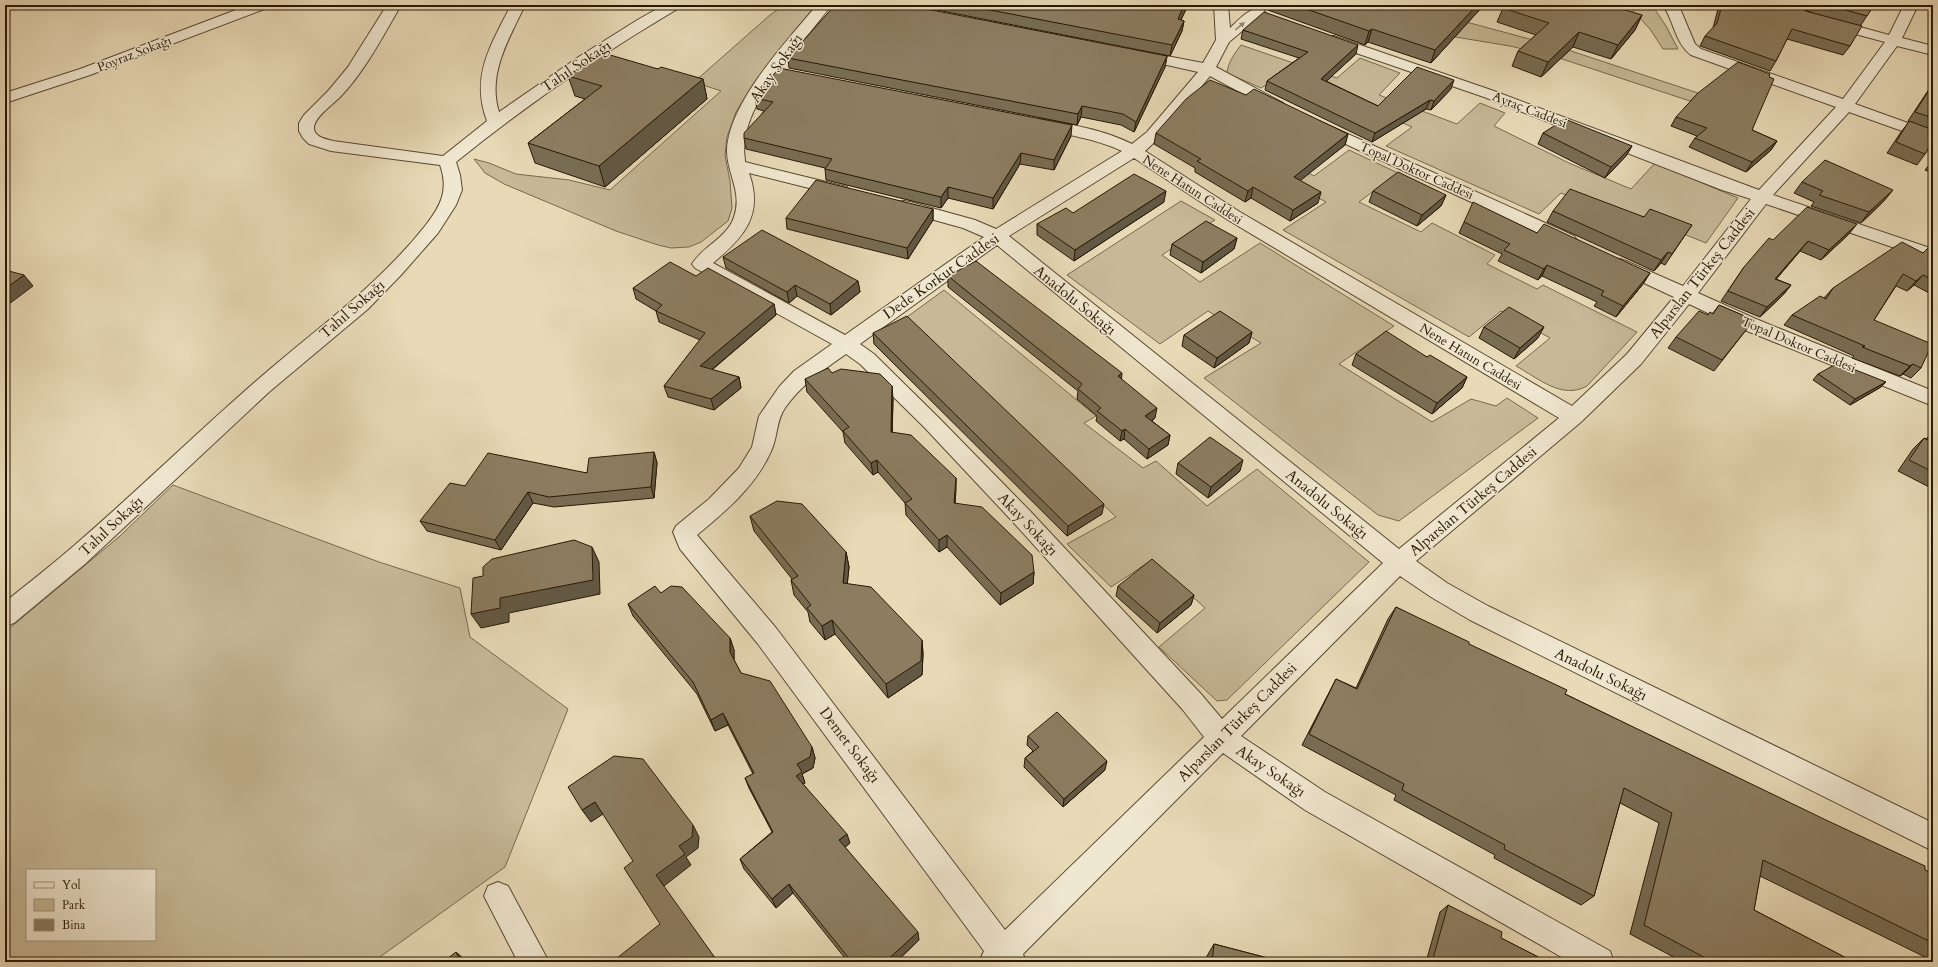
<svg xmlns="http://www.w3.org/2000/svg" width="1938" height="967" viewBox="0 0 1938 967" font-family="Cardo,serif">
  <rect width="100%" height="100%" fill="#e8dab7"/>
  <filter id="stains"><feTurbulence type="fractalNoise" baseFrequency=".005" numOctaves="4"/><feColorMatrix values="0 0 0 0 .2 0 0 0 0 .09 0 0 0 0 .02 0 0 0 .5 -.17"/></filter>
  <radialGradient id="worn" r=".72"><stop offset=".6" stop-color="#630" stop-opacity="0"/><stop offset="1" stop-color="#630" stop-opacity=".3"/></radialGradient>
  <!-- green -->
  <path fill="#c7b998" stroke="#78684e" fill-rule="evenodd" d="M784,5h32l-63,79 -17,28 -9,25 -2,18 5,26 2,27 -4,13 -27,21 -12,5 -18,1 -13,-3 -42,-14 -112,-47 -19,-11 -11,-14 15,4 27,11 53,6 41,10 111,-99 -27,-9 76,-67z
    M1625,5h27l14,21 12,23h-15l-13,-20 -17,-18z
    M1459,20l100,27 139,46 -8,8 -134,-44 -46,-11 -85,-14z
    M1241,45l96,33 23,-20 40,15 -21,22 78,29 23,-21 25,10 -11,13 75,37 62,26 24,-26 83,35 -32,45 -77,-31 -6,7 -62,-26 -22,21 -153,-68 26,-19 -125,-54 -26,15 -34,-15c1,-11 8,-20 14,-28z
    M1237,134l77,42 35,-26 49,23 -39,29 62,30 11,-9 63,32 -8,9 50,25 6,-4 94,47 -50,54c-25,14 -49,-8 -71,-20l34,-28 -49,-27 -32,26 -186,-107 43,-28 -40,-22z
    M1181,201l34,19 -53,35 38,27 60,-39 134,83 -55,38 93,58 39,-23 25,7 11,-8 31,20 -139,103 -21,-6 -174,-137 57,-35 -53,-32 -48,33 -93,-69z
    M944,290l152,126 -12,7 59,45 13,-7 51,45 50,-37 112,93 -142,138 -10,1 -58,-54 46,-39 -53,-48 -41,27 -44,-43 49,-27 -209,-200z
    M173,485l206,77 81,26 10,49 98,72 -63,158 -132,95h-368v-330l115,-96zM27,870h128v70h-128z"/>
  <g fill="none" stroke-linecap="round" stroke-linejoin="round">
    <defs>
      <path id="minor" d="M249,5h20l-2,3 -177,67 -85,28v-10l75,-24z
        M387,5h14c-18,31 -35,64 -59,90 -7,8 -28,22 -28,33 0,9 12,11 19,13l110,15 44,-35c-17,-45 4,-76 24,-116h14c-16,34 -38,69 -26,107l81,-56 59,-37 25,-14h17l-2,3c-78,46 -153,97 -223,154l4,13 2,15 -6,15 -18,28 -37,42 -33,34 -99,83 -184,172 -71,59 -9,3v-24c21,-17 43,-34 64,-52 63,-54 123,-113 186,-168 58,-51 122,-95 170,-156 16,-20 24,-36 15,-61l-109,-14 -22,-7 -6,-6 -4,-7v-8l5,-8 25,-25 19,-23z
        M817,5h14c-29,42 -95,100 -86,155v2l102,25 3,4 -3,4 -6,1 -92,-23c15,42 -5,64 -36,90l132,72 139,-98 -21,-9 -65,-18 -3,-4 3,-4 6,-1 6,1 65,18 21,9 126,-78c-28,-13 -56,-16 -86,-24l-2,-3 2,-3 6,-2c31,6 62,11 90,25l15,-12 51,-60 -67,-15 -2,-3 2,-3 5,-1 67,13 13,-23 -2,-35h14l2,23c9,-8 20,-22 33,-19l2,3 -36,30 -13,25 67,36 2,3 -2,3 -6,2 -6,-2 -61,-33 -51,62 -14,13 95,61 332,194 55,-52 47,-57 -60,-28 -3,-4 3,-4 6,-2 6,2 57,25 68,-87 -29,-9 -238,-93 -160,-55 -2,-3 2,-3h10l160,55 265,99 77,-83 -145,-52c-16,-12 -17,-34 -28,-50l16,1 16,38 6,5 142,50 42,-57 -82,-22 -31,-12 -2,-3h20l23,9 76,21 15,-30h14l-16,33 31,8v9l-36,-9 -42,58 78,28v10l-84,-30 -76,83 160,54v12l-167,-57 -68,89 58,26 177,72v15l-191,-77 -53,-25 -48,60 -60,58 -165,139 31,22 41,23 445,217v28l-463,-231 -39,-23 -31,-21 -159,160 84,56 285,159 4,11h-44l-265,-152 -82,-57 -200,201 3,8h-47l5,-11 -226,-307 -78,-95 -7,-17 3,-6 33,-27 30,-31 13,-21 7,-31 20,-29 15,-16 38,-27 -137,-76 -3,-4c11,-18 35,-26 42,-47 9,-25 -8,-45 -7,-68 3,-48 60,-108 90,-144zM1134,158l94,62 331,198 -160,131 -390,-313zM997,245l386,318 -161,156 -21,-25 -171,-183 -92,-94 -64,-63 -14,-10zM846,354l14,10 64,63 90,96 169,187 21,27 -199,193 -229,-302 -79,-93c29,-24 60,-50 75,-86 6,-14 4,-28 13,-41 16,-23 38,-38 61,-54z
        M1319,121l255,115 3,4 -3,4 -6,2 -6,-2 -249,-115 -2,-3 2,-3z
        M498,882l10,4 41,76h-31l-34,-66 4,-10z"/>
    </defs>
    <!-- minor casing -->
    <use href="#minor" stroke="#584830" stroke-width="2"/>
    <!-- minor -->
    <use href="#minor" fill="#f0e7d0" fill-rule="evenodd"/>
  </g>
  <!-- wall -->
  <path fill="#786c53" stroke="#281803" d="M625,5h25l-8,5z
    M912,5h276l-7,15 3,1 -2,10 -12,25z
    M1269,5h215l-53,58 -63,-21 -3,3 -97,-35z
    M1719,5h72l18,7 4,1 -19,-8h80l-13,20 -11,21 -7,9 -56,-16 -11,22 -6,10 -70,-25 5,-10 8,-8z
    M1503,8l107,1 32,6 -7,15 -24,29 -38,-12 -32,30 -29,-11 6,-15 18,-16 -39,-13z
    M1243,30l113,24 -30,27 52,25 73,-17 -20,21 -5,-1 -54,33 -107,-52 2,-9 32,-23 -58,-19z
    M1167,56l-2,11 -31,65 -13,-7 -40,-8 -4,8 -288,-57 -1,-10z
    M1933,66v15l-3,-1z
    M658,69l45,10 4,20 -102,88 -70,-24 -7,-20 57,-44 -10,-3 -7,-20z
    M1769,77l-17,53 25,11 -6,9 -25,22 -57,-25 6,-9 2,-2 -26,-10 5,-9z
    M1933,83v58l-8,13 -8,11 -30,-12 14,-21 8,-10 -1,-1z
    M1246,95l102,39 -3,11 -45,35 18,23 -28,18 -39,-23 -6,4 -50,-30v-4l-41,-24 2,-11z
    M755,98l316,38 -17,34 -34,-6 -27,45 -45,-11 -7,10 -115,-28 -1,-11v-1l-79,-19 -2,-11 20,-27 -7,-2z
    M1543,133l89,13 -6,10 -21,22 -67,-34z
    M1933,160v13l-8,-3z
    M1802,182l82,19 -23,22 -50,-17 3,-4 -20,-9z
    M1373,191l73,4 -5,11 -24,20 -48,-24z
    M1164,202l-90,59 -37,-26v-11l36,-11z
    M933,209v11l-25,39 -121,-30 -1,-11z
    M1553,211l91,6 48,8 -27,40 -4,-2 -7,8 -107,-49z
    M1464,222l73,11 113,40 -7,11 -27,33 -22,-11 3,-4 -55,-26 -4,4 -40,-19 4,-7 -43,-21z
    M1849,234l-28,26 -21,-9 -24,28 15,6 -8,10 -23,22 -39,-16 23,-34 29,-27z
    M1237,238l-3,11 -33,24 -31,-18 2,-11z
    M1933,243v5l-3,-2z
    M1933,249v46l-19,-10 -7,6 -11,-5 -22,34 47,48 -10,10 -8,-4 -3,2 -48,-18 2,-2 -70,-31 8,-10 32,-17 9,-10z
    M723,257l135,24 2,11 -29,23 -34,-19 -8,7 -63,-35z
    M696,276l78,28 2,11 -64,55 27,7 2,11 -27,22 -46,-13 -4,-11 36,-46 -41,-18 -3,-11 -20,-12 -3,-11z
    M948,276l173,103 34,39 -3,3 18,14 -2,10 -21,14 -23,-20 -4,2 -24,-20 1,-5 -20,-17 1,-8 -130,-104z
    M1719,305l35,15 -40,51 -46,-23 8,-11 32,-22 5,-2z
    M1484,327l54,11 -24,21 -35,-21z
    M1252,332l-3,11 -35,25 -32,-22 2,-11z
    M873,333l229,181 -35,22 -193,-192z
    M1356,354l71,3 40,20 -5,11 -30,26 -80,-49z
    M832,373l61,26 -1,33 64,46 -1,25 79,69 -1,12 -33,21 -53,-58 -8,5 -33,-37 -1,-12 -27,-31 -5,3 -28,-32 -2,-11 -36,-40 -2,-13z
    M1818,374l68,8 -5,5 -31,18 -37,-25z
    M1933,432v57l-35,-18 15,-22 11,-11 2,1z
    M654,452l3,11 -3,35 -100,9 -21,-4 -32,47 -74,-19 -7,-10 45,-35 122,-13z
    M1178,463l62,8 -32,27 -32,-24z
    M750,516l96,36 3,15 -2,17 75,56 1,14 -1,21 -34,23 -53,-64 -10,6 -15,-18 -2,-10 -14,-17 -3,-15 1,-1 -38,-48z
    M1118,586l76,9 -3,10 -34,28 -41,-37z
    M661,593l69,45 4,12v10l7,13 71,74 3,11 -2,10 -11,6 3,9 -2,1 47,59 -5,4 74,93 -23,22h-48l-55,-69 -17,15 -32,-39 -4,-10 32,-27 -23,-44 -4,-10 8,-4 -25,-49 -13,6 -18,-37 -64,-78 -5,-12z
    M1396,607l169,87 368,180v88h-6v-4l-167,-82 -6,34 100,52h-171l-53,-28 29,-111 -39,-20 -26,93 -13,9 -87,-47 1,-3 -101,-55 2,-5 -94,-50 34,-66 20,9 32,-69z
    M1028,736l77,34 -42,37 -39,-40 1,-9 8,-7 -6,-6z
    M1448,905l53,33 47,24h-122l14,-50z
    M1214,944l69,18h-77l1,-6z"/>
  <!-- shaded-wall -->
  <path fill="#625844" stroke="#281803" d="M641,5h9l-8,5z
    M1184,5h4l-12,25 2,-11z
    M1477,5h7l-53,58 4,-13z
    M1642,15l-7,15 -24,29 7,-14z
    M1184,21l-2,10 -12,25 2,-11z
    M1372,29l-4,13 -3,3 4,-14z
    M1579,32l-6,15 -32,30 7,-15z
    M1358,45l-2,9 -37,34 2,-9z
    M1167,56l-2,11 -31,65 2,-10z
    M703,79l4,20 -102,88 -6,-21z
    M1454,80l-3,9 -20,21 3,-9z
    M1430,100l-4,9 -54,33 3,-9z
    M1082,106l-1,11 -4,8 1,-11z
    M1072,125l-1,11 -17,34v-10z
    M1348,134l-3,11 -54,43 3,-11z
    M1777,141l-6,9 -25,22 6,-10z
    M1632,146l-6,10 -21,22 6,-11z
    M1021,153l-1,11 -27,45v-11z
    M948,187v11l-7,10v-11z
    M1253,187l-2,11 -6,4 3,-11z
    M1893,190l-9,11 -23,22 8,-11z
    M1166,191l-2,11 -90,59 1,-11z
    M1321,192l-3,11 -28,18 3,-11z
    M1446,195l-5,11 -24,20 5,-11z
    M933,209v11l-25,39 -1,-11z
    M1857,224l-8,10 -28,26 8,-10z
    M1237,238l-3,11 -33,24 2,-11z
    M1808,241l-8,10 -32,38 7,-10z
    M1668,252l-7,11 -7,8 7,-11z
    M1547,265l-5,11 -4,4 6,-11z
    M1650,273l-7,11 -27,33 7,-11z
    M24,275l9,11 -28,21v-18z
    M1923,275l-9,10 -7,6 9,-10z
    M858,281l2,11 -29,23 -1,-11z
    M795,285l2,11 -8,7 -2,-11z
    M1791,285l-8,10 -23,22 7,-10z
    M774,304l2,11 -73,62 -3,-11z
    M1544,327l-6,11 -24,21 6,-11z
    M1252,332l-3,11 -35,25 3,-10z
    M1913,364l-10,10 -3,2 10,-10z
    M1122,373l-1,11 -3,-8z
    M739,377l2,11 -27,22 -3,-11z
    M1467,377l-5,11 -30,26 5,-11z
    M1886,382l-5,5 -31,18 5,-6z
    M892,386l1,13 -1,45 -1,-12z
    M1157,408l-2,10 -12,8 2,-10z
    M1125,429l-1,10 -4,2 2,-10z
    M1170,435l-2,10 -21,14 2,-10z
    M654,452l3,11 -3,35 -3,-11z
    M877,460l1,12 -5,3 -2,-12z
    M1243,460l-3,11 -32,27 3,-11z
    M956,478v13l-2,24v-12z
    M528,492l5,11 -32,47 -6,-10z
    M1104,504l-2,10 -35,22 1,-10z
    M947,535v12l-8,5v-12z
    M592,547l7,15 1,32 -91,19v9l-28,6 -10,-14z
    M846,552l3,15 -3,31 -3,-15z
    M1034,572l-1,12 -33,21 1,-12z
    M1194,595l-3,10 -34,28 3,-10z
    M832,620l3,14 -10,6 -3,-14z
    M730,638l4,12v14l-4,-12z
    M922,640l1,14 -1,21 -34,23 -2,-14z
    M723,713l5,12 -13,6 -4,-11z
    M812,747l3,11 -2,10 -11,6 3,9 -6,3 -3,-10 1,-12z
    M1107,761l-2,9 -42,37 1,-8z
    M595,802l8,12 -12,8 -9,-12z
    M693,825l6,12 -1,11 -12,9 5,8 -27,21 -8,-11 23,-29z
    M847,834l3,9 -8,7 -3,-10z
    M789,884l4,9 -17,15 -4,-9z
    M918,932l1,8 -23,22h-11z
    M456,952l8,7 2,3h-5z"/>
  <!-- building -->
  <path fill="#8c7d61" stroke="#281803" d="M835,5h71l261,51 -31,66 -13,-8 -41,-8 -4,8 -290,-56z
    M964,5h220l-6,14 6,2 -12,24z
    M1295,5h182l-42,45 -63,-21 -3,2z
    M1506,5h91l13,4 2,-3 30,9 -24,30 -39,-13 -31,30 -30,-11 31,-28 -46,-15z
    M1722,5h69l18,7 53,14 -12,20 -58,-17 -16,32 -71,-25 12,-13z
    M1828,5h46l-7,11z
    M1264,12l94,33 -37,34 57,27 39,-39 37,13 -20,21 -4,-1 -55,33 -108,-52 41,-29 -65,-22z
    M600,52l58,17 3,-2 42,12 -104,87 -71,-23 74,-57 -34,-10z
    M1738,62l32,12 -1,3 5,2 -22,51 25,11 -25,21 -57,-24 12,-10 -31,-11 22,-24z
    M779,68l293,57 -18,35 -33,-7 -28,45 -45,-11 -7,10 -116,-28 7,-10 -88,-21v-5l29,-31 -18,-4 1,-2z
    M1210,80l36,15 8,-6 94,45 -54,43 27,15 -28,18 -40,-23 -5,4 -51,-30 4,-2 -45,-26 30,-34z
    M1933,84v34l-18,-6z
    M1565,119l67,27 -21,21 -68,-34z
    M1909,121l24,9v11l-8,13 -29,-12z
    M1825,160l68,30 -24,22 -50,-17 4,-4 -21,-9z
    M1398,172l48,23 -24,20 -49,-24z
    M1134,174l32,17 -91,59 -38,-26 29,-16 7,5z
    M816,180l117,29 -26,39 -121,-30z
    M1570,189l74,28 6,-8 42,16 -20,29 -4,-2 -7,8 -108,-49z
    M1473,202l64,31 7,-9 106,49 -27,33 -22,-11 3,-4 -57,-26 -3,4 -40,-19 6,-6 -46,-22z
    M1807,207l50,17 -28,26 -21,-9 -33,38 16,6 -24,22 -39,-16 16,-24 25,-29 4,2z
    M1206,221l31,17 -34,24 -31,-18z
    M762,230l96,51 -28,23 -35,-19 -8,7 -64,-35z
    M1902,242l21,11 5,-5 5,1v31l-10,-5 -7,6 -13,-7 -29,46 58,24 -11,24 -8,-4 -3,2 -48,-19 3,-1 -73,-31 28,-19 6,3 7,-11z
    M976,261l146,112 -4,3 39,32 -12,8 25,19 -21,14 -24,-20 -3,2 -25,-20 4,-3 -23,-19 4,-5 -134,-108z
    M670,262l26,14 12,-8 66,36 -74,62 39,11 -28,22 -47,-13 41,-53 -49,-22 6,-6 -29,-17z
    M5,270l19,5 -19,14z
    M1719,305l35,15 -32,40 -46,-23 23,-26 9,4 2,-3 3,2z
    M1509,307l35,20 -24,21 -36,-21z
    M1220,311l32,21 -35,26 -33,-23z
    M907,316l197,188 -36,22 -195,-193z
    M1386,331l41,26 3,-2 37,22 -30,26 -81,-49z
    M1838,363l48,19 -31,17 -37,-25z
    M828,368l4,5 9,-4 39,5 12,12 -1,46 20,3 45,43 -2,25 28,4 50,48 2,17 -33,21 -54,-58 -8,5 -34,-37 7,-4 -35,-39 -6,3 -28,-32 6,-4 -44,-48z
    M1933,434v38l-24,-12 15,-22 3,2z
    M1210,437l33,23 -32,27 -33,-24z
    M654,452l-3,35 -102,10 -21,-5 -33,48 -75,-19 30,-38 15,3 23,-33 99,20 2,-15z
    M777,501l25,3 44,48 -3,31 28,4 51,53 -1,21 -35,23 -54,-64 -10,6 -15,-18 4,-3 -20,-25 7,-4 -48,-60z
    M574,540l18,7 1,33 -93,18v10l-29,6 2,-36 10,-2v-9l9,-8z
    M1152,559l42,36 -34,28 -42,-37z
    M655,586l6,7 10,-7 11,1 48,51v14l11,21 29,8 42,66 -2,10 -13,7 5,8 -6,4 51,58 -8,6 79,92 -33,30h-33l-63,-78 -17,15 -32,-40 33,-27 -28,-54 9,-5 -31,-60 -12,7 -18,-38 -65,-78z
    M1396,607l73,35v2l98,46 -2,4 263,127 97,45v4l8,4v69l-170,-83 -9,50 100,52h-141l-69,-37 28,-112 -48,-25 -30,108 -90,-47 1,-4 -103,-55 2,-6 -95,-50 27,-55 21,10z
    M1057,712l50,49 -43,38 -39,-41 14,-11 -11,-11z
    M614,756l29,3 50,66 -1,12 -13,9 6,8 -29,21 62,87h-106l48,-38 -36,-56 9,-7 -38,-59 -13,8 -14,-23z
    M1448,905l54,27 -1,6 47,24h-116z
    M1214,944l69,18h-71z
    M456,952l5,10h-18z"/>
  <!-- one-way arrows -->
  <defs><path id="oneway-solid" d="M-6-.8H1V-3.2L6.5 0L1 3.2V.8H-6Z"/></defs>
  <use fill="#968a74" href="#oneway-solid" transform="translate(1240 26) rotate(-39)"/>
  <g text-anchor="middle" stroke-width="3" stroke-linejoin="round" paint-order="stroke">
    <!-- far-street labels -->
    <g font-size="13" fill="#281803" stroke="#f0e7d0">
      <text transform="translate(134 53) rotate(-21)" y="5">Poyraz Sokağı</text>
      <text transform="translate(1530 109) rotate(21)" y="5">Aytaç Caddesi</text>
      <text transform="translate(1417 170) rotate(24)" y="5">Topal Doktor Caddesi</text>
      <text transform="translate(1193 189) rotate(33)" y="5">Nene Hatun Caddesi</text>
      <text transform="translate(1799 344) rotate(23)" y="5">Topal Doktor Caddesi</text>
      <text transform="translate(1471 356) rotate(31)" y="5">Nene Hatun Caddesi</text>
    </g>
    <!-- street labels -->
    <g font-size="15" fill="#281803" stroke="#f0e7d0">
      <text transform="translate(576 66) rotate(-34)" y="5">Tahıl Sokağı</text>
      <text transform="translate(776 68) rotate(-55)" y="5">Akay Sokağı</text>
      <text transform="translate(1702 273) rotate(-52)" y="5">Alparslan Türkeş Caddesi</text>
      <text transform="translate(941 276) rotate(-35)" y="5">Dede Korkut Caddesi</text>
      <text transform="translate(1075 300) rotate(39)" y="5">Anadolu Sokağı</text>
      <text transform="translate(352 309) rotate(-41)" y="5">Tahıl Sokağı</text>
      <text transform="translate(1473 501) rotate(-40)" y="5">Alparslan Türkeş Caddesi</text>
      <text transform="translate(1327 504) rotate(39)" y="5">Anadolu Sokağı</text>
      <text transform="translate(1028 524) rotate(47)" y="5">Akay Sokağı</text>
      <text transform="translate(111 526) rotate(-43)" y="5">Tahıl Sokağı</text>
      <text transform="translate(1601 674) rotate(26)" y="5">Anadolu Sokağı</text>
      <text transform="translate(1237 722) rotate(-45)" y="5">Alparslan Türkeş Caddesi</text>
      <text transform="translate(850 745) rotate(53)" y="5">Demet Sokağı</text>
      <text transform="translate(1271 771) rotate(34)" y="5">Akay Sokağı</text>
    </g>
  </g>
  <!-- margin -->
  <rect width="1938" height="967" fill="none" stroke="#e8dab7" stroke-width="20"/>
  <rect x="6" y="6" width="1926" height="955" fill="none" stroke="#281803" stroke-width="2"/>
  <rect x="10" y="10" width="1918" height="947" fill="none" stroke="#281803"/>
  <!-- legend -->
  <rect x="26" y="869" width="130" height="72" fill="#f0e7d0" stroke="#a0947e"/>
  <rect x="34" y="882" width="20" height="6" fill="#f0e7d0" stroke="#a0947e"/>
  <text x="62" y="889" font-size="12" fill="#281803">Yol</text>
  <rect x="34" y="899" width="20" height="12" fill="#c7b998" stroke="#a0947e"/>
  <text x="62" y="909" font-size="12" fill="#281803">Park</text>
  <rect x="34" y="919" width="20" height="12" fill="#8c7d61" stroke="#a0947e"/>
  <text x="62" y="929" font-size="12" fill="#281803">Bina</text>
  <rect width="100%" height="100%" filter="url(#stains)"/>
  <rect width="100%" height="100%" fill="url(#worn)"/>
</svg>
